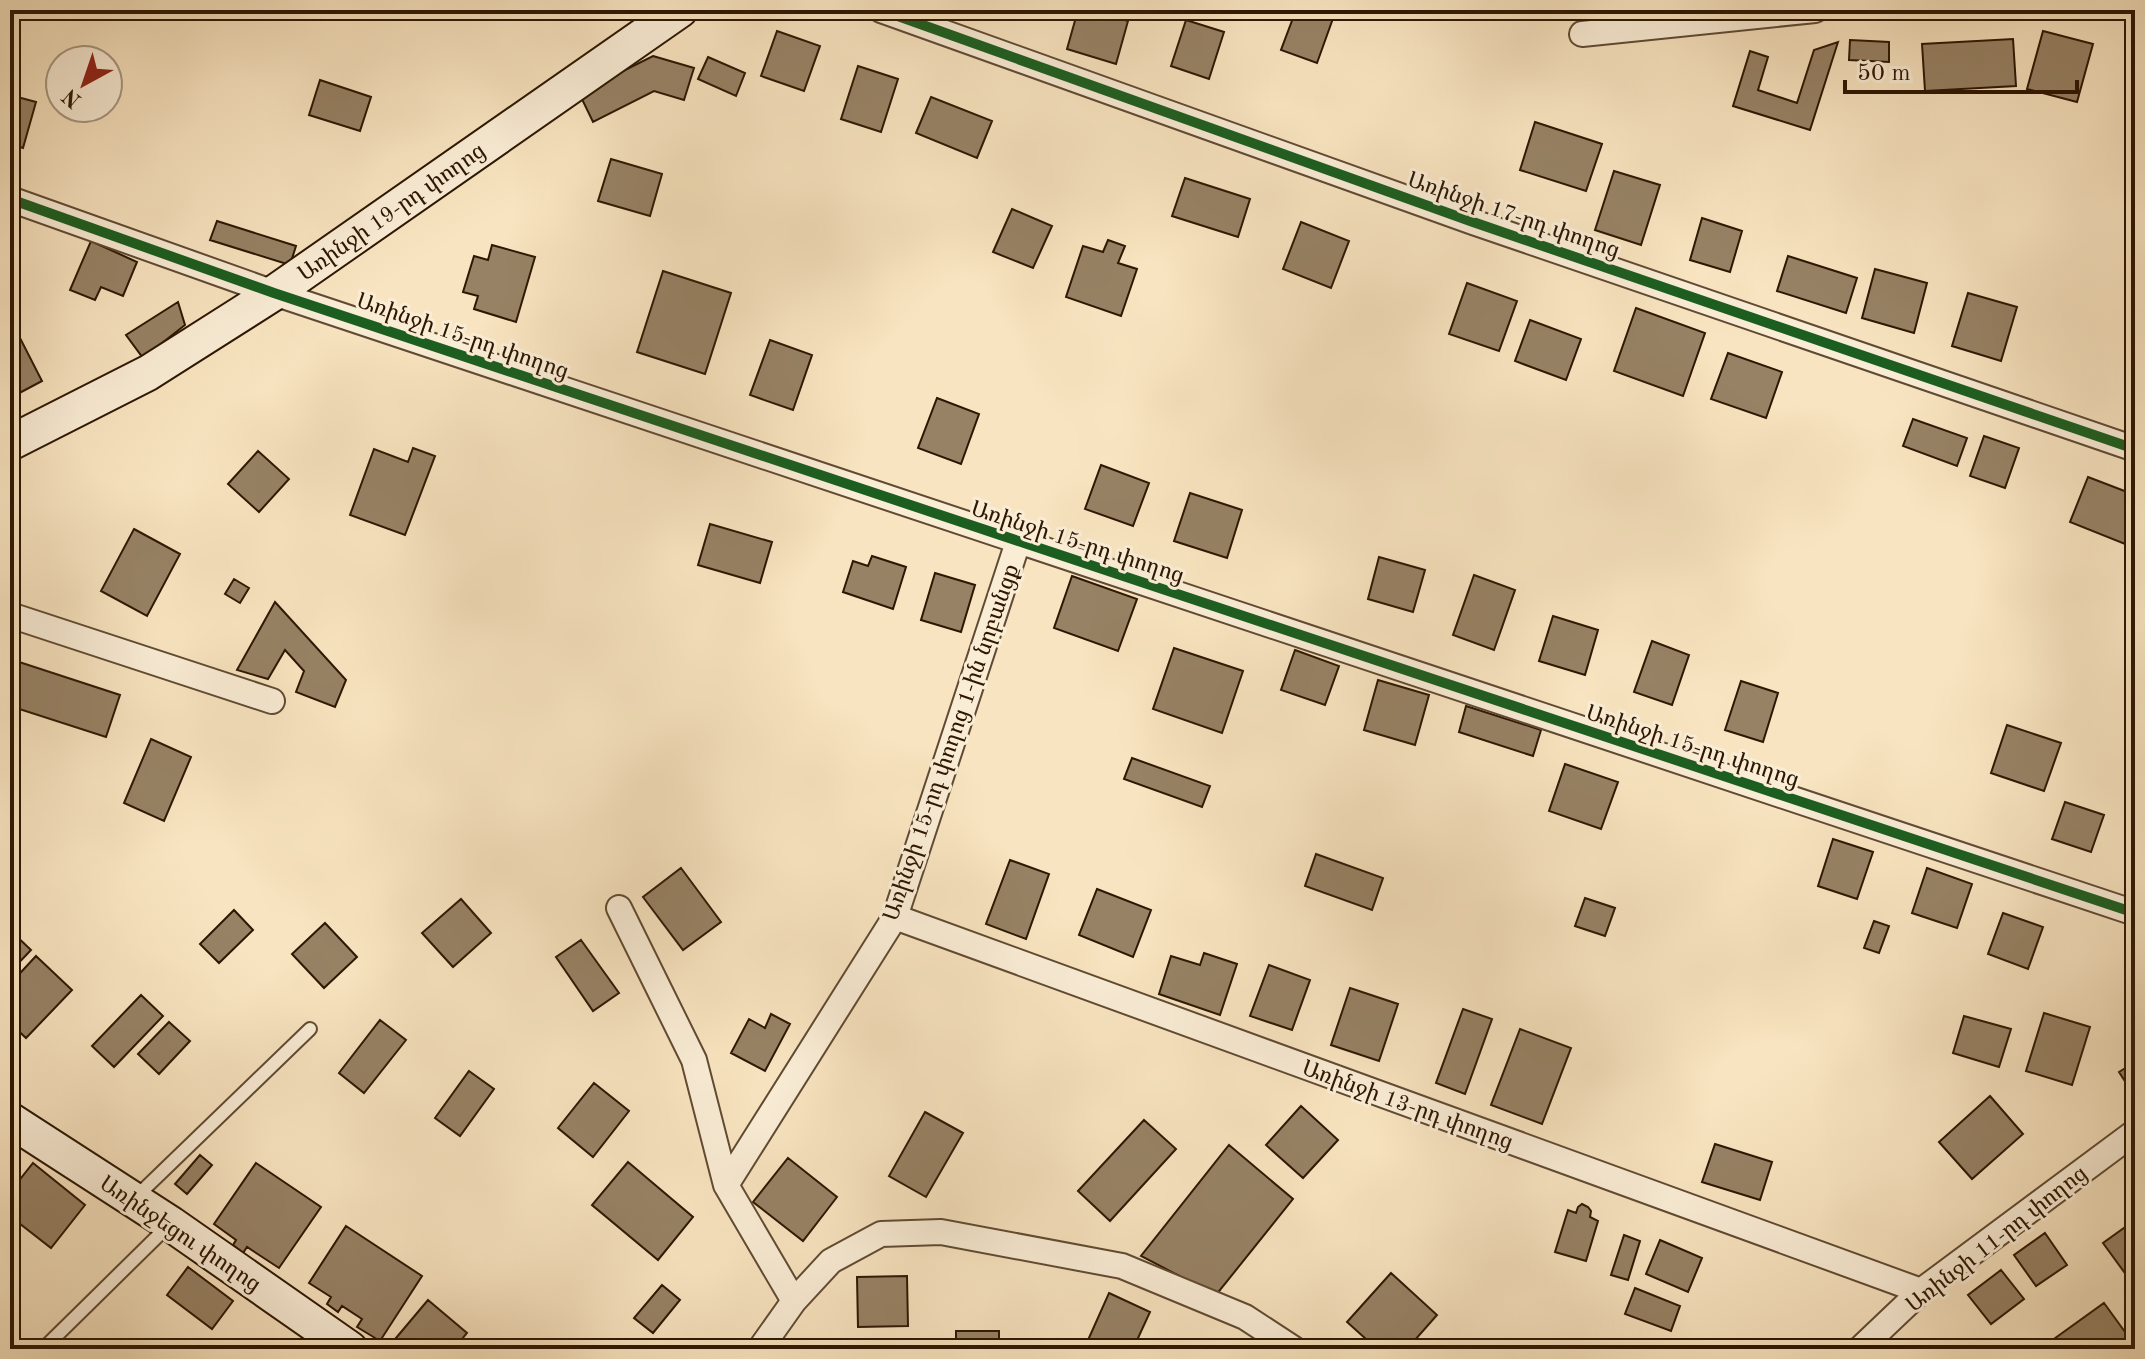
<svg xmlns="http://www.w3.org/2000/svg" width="2145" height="1359" viewBox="0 0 2145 1359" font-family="'Old Standard TT','Noto Serif Armenian',serif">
  <rect width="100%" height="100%" fill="#f8e4c0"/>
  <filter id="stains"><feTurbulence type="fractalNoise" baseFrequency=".0025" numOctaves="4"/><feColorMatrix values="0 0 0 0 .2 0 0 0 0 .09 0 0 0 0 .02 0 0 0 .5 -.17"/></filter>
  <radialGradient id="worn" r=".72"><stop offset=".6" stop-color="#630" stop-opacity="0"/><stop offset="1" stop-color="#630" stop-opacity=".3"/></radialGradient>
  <!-- building -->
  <path fill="#978265" stroke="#2d1703" stroke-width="2" d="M1078,10h11l39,11 -12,43 -49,-15z
    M1296,10h40l-19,53 -36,-13z
    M1186,20l38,12 -15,47 -38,-13z
    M777,31l43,15 -16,45 -43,-15z
    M2043,31l50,13 -16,58 -50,-13z
    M2013,39l3,47 -91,5 -3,-47z
    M1850,40l39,2v20l-40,-2z
    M1838,42l-28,88 -77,-24 17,-55 18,6 -10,33 39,13 17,-53z
    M653,56l41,12 -10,32 -30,-9 -61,31 -14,-29z
    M708,57l37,16 -9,23 -38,-17z
    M858,66l40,13 -17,53 -40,-13z
    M320,80l51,17 -11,34 -51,-16z
    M10,95l26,7 -13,46 -13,-4z
    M931,97l61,24 -15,37 -61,-25z
    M1535,122l67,22 -16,47 -66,-21z
    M611,159l51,15 -12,42 -52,-15z
    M1614,171l46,14 -19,60 -46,-15z
    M1185,178l65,21 -12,38 -66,-21z
    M1012,209l40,17 -19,42 -40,-16z
    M1702,218l40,13 -12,41 -40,-12z
    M217,221l79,25 -6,19 -80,-25z
    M1301,222l48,19 -18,47 -48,-19z
    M1108,240l17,6 -7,17 19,6 -16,47 -55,-19 17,-51 20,6z
    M91,241l46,21 -14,34 -22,-9 -6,13 -25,-10z
    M492,245l43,12 -19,65 -42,-13 4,-13 -15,-4 11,-36 14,4z
    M1788,256l69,22 -11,35 -69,-22z
    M1875,269l52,14 -13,50 -52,-15z
    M663,271l68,22 -26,81 -68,-22z
    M1467,283l50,18 -18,50 -50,-17z
    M1968,293l49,14 -16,54 -49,-15z
    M178,302l7,23 -42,33 -17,-23z
    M1636,308l69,25 -22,63 -69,-25z
    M1530,320l51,19 -15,41 -51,-19z
    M20,338l22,43 -32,17v-55z
    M770,340l42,15 -19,55 -43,-15z
    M1728,353l54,19 -16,46 -55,-19z
    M937,398l42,16 -18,50 -43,-16z
    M1913,419l54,19 -10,28 -54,-20z
    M1984,436l35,12 -14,40 -35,-12z
    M413,448l22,8 -30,79 -55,-20 24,-66 34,13z
    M258,451l31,28 -30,33 -31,-28z
    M1101,465l48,18 -16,43 -48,-17z
    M2088,477l47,18v23l-10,26 -55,-22z
    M1190,493l52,17 -15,48 -53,-17z
    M710,524l62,18 -12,41 -62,-18z
    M134,529l46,25 -33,62 -46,-25z
    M872,556l34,11 -13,42 -50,-17 10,-31 15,5z
    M1379,557l46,13 -12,42 -45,-13z
    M935,573l40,12 -14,47 -40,-12z
    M1474,575l41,15 -21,60 -41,-15z
    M1072,576l65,23 -19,52 -64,-23z
    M234,579l15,9 -9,15 -15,-9z
    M275,602l71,78 -11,27 -39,-15 8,-21 -19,-21 -17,29 -31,-9z
    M1553,616l45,14 -13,45 -46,-14z
    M1652,641l37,14 -17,50 -38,-13z
    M1174,648l69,23 -21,62 -69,-24z
    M1295,650l44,16 -14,39 -44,-15z
    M10,659l110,36 -14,42 -96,-31z
    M1378,680l51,15 -14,50 -51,-15z
    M1741,681l37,12 -15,49 -38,-12z
    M1466,706l75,24 -8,26 -74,-24z
    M2007,725l54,18 -17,48 -53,-18z
    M151,739l40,18 -27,64 -40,-18z
    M1132,758l78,28 -8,21 -78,-28z
    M1565,764l53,18 -17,47 -52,-18z
    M2065,802l39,13 -13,37 -39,-13z
    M1833,839l40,13 -16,47 -39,-13z
    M1316,854l67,24 -11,32 -67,-24z
    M1010,860l39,14 -23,65 -40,-15z
    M681,868l40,54 -38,28 -40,-53z
    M1927,868l45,16 -15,44 -45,-15z
    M1097,889l54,21 -18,47 -54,-22z
    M1585,898l30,10 -10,28 -30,-10z
    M461,899l30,34 -38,34 -31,-34z
    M234,910l19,20 -34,33 -19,-19z
    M2003,913l40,14 -15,42 -40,-15z
    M1874,921l15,5 -10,27 -15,-5z
    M325,923l32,34 -33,31 -32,-34z
    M10,930l21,20 -21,22z
    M581,940l38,53 -26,18 -37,-54z
    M1204,953l33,11 -17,51 -61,-21 12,-38 29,9z
    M36,956l36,34 -46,48 -16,-15v-39z
    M1269,965l41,15 -18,50 -42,-14z
    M1350,988l48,16 -19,57 -48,-16z
    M141,995l22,21 -49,51 -22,-21z
    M1463,1009l29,10 -27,75 -29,-11z
    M2044,1013l46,14 -18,58 -46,-14z
    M771,1014l19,10 -25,47 -34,-18 18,-34 16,9z
    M1964,1016l47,13 -12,38 -46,-14z
    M380,1020l26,20 -42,53 -25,-20z
    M169,1022l21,19 -31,33 -21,-20z
    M1520,1029l51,19 -29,76 -51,-19z
    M2135,1062v28l-3,2 -13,-20z
    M469,1071l25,18 -34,47 -25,-18z
    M594,1083l35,28 -36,46 -35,-29z
    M1990,1096l33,38 -51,45 -33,-37z
    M1301,1106l37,34 -35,38 -37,-33z
    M925,1112l38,21 -37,64 -37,-21z
    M1144,1120l32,29 -66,72 -32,-30z
    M1715,1144l57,18 -12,38 -58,-18z
    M1229,1145l64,54 -77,96 -75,-39z
    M200,1155l12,10 -25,29 -12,-10z
    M788,1158l49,39 -34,44 -50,-39z
    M628,1162l65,55 -35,43 -66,-55z
    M33,1163l52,42 -34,43 -41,-32v-24z
    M256,1163l65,44 -42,61 -32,-21 -4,6 -10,-8 3,-5 -22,-16z
    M1582,1204l6,3 3,4 -1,6 8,4 -12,40 -31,-9 13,-42 8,3 2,-6z
    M2135,1220v67l-32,-44z
    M346,1226l76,50 -42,65 -23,-14 5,-8 -20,-13 -4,6 -11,-8 4,-7 -22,-14z
    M2045,1233l22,32 -31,21 -22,-31z
    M1624,1235l16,6 -12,39 -17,-5z
    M1660,1240l42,18 -14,34 -42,-18z
    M188,1267l45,34 -21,28 -45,-34z
    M2001,1270l23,29 -33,25 -23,-29z
    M1391,1273l46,42 -30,34h-30l-30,-27z
    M907,1276l1,50 -50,1 -1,-50z
    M662,1285l18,15 -27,33 -19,-15z
    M1635,1288l45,18 -9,25 -46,-17z
    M1109,1293l41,19 -17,37h-49z
    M428,1300l39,33 -13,16h-45l-13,-11z
    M2104,1303l29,40 -9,6h-84z
    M956,1331h43v18h-43z"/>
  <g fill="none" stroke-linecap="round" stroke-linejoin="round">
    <defs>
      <path id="lane" d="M136,1197l174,-168
        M43,1349l125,-123"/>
      <path id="street" d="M881,10l592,212 662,227
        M1582,34l233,-24
        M10,199l264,94 1861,620
        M10,615l262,86
        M619,908l75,152 32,125 68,116
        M895,917l1026,374
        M726,1185l169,-268 123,-375
        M760,1349l34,-48 37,-40 50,-27 60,-2 181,34 123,51 49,32
        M1860,1349l61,-58 214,-159"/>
      <path id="secondary" d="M10,443l138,-70 126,-80 406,-283
        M10,1120l161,104 179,125"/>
    </defs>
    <!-- lane casing -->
    <use href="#lane" stroke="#604a32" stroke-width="16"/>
    <!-- street casing -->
    <use href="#street" stroke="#604a32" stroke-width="28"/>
    <!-- secondary casing -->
    <use href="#secondary" stroke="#2d1703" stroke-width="38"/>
    <!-- lane -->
    <use href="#lane" stroke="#faedd6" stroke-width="12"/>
    <!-- street -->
    <use href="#street" stroke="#faedd6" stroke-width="24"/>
    <!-- secondary -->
    <use href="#secondary" stroke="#faedd6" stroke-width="34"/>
    <defs>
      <path id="cycleway" d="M881,10l592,212 662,227
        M10,199l264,94 1861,620"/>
    </defs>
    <!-- cycleway casing -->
    <use href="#cycleway" stroke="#faedd6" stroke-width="15"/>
    <!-- cycleway -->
    <use href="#cycleway" stroke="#1b5e20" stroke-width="10"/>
  </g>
  <g text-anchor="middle" stroke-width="6" stroke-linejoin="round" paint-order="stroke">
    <!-- street labels -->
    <g font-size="22" fill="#2d1703" stroke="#faedd6">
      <text transform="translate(391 211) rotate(-35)" y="8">Առինջի 19-րդ փողոց</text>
      <text transform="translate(1514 214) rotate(19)" y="8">Առինջի 17-րդ փողոց</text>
      <text transform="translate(463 335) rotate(19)" y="8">Առինջի 15-րդ փողոց</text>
      <text transform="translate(1078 541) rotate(18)" y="8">Առինջի 15-րդ փողոց</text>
      <text transform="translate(950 742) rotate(-71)" y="8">Առինջի 15-րդ փողոց 1-ին նրբանցք</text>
      <text transform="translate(1693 745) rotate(18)" y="8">Առինջի 15-րդ փողոց</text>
      <text transform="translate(1408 1104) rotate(20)" y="8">Առինջի 13-րդ փողոց</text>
      <text transform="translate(181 1233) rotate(34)" y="8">Առինջեցու փողոց</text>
      <text transform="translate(1996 1238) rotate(-38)" y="8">Առինջի 11-րդ փողոց</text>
    </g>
  </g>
  <!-- margin -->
  <rect width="2145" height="1359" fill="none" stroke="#f8e4c0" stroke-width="40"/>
  <rect x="12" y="12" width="2121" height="1335" fill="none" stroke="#2d1703" stroke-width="4"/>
  <rect x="20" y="20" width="2105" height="1319" fill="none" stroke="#2d1703" stroke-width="2"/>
  <!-- north arrow -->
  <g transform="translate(84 84) rotate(220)"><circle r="38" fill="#faedd6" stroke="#a89782" stroke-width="2"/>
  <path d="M0-6L14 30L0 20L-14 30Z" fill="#8f2418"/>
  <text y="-12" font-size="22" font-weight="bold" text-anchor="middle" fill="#2d1703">N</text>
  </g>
  <!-- scale -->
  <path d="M1845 80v12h232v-12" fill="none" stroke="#2d1703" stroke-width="4"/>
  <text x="1857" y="80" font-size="24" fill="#2d1703" stroke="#faedd6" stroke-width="6" paint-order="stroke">50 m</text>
  <rect width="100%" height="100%" filter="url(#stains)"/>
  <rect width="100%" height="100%" fill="url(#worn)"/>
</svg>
